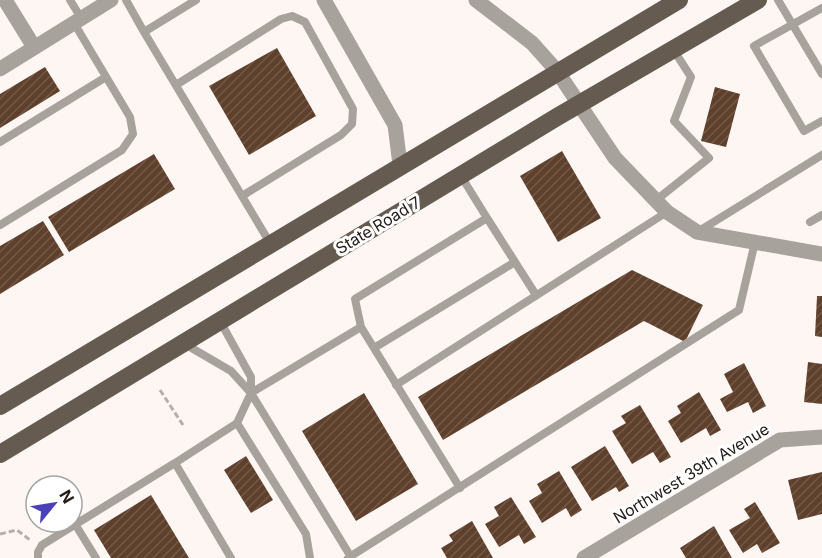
<svg xmlns="http://www.w3.org/2000/svg" width="822" height="558" viewBox="0 0 822 558" font-family="Inter,sans-serif">
  <defs>
    <pattern id="building-hatch" width="6" height="6" patternUnits="userSpaceOnUse" patternTransform="scale(1.5)"><rect width="6" height="6" fill="#5f402c"/><path d="M-1 1l2-2M0 6l6-6M5 7l2-2" fill="none" stroke="#725948"/></pattern>
  </defs>
  <rect width="100%" height="100%" fill="#fef6f3"/>
  <!-- building -->
  <path fill="url(#building-hatch)" d="M277,48l39,68 -67,39 -40,-69z
    M45,67l15,24 -60,37v-34z
    M715,87l25,7 -14,53 -25,-6z
    M562,151l39,67 -43,24 -38,-66z
    M154,154l21,35 -106,63 -21,-35z
    M43,221l21,34 -64,39v-48z
    M632,270l71,35 -18,37 -41,-21 -201,119 -25,-43z
    M817,296h5v41l-7,-1z
    M808,362l14,2v40l-18,-2z
    M744,363l22,43 -13,7 -5,-11 -21,10 -7,-13 13,-7 -9,-18z
    M699,392l22,38 -11,6 -4,-8 -25,15 -13,-22 13,-8 -4,-7z
    M364,393l54,91 -62,37 -54,-90z
    M640,405l31,52 -11,6 -7,-11 -21,12 -20,-33 14,-8 -5,-7z
    M605,446l24,40 -10,6 -3,-5 -24,14 -21,-34z
    M246,456l27,44 -22,13 -27,-43z
    M559,471l23,39 -11,7 -5,-9 -24,15 -13,-22 13,-8 -5,-9z
    M822,472v42l-24,6 -10,-40z
    M151,495l38,63h-78l-17,-28z
    M511,497l25,40 -12,7 -5,-9 -20,12 -14,-23 14,-8 -5,-9z
    M755,502l25,41 -18,10 -5,-9 -14,9 -14,-23 21,-12 -6,-9z
    M472,521l21,37h-46l-6,-10 12,-7 -4,-6z
    M714,526l18,32h-46l-6,-10z"/>
  <g fill="none" stroke-linecap="round" stroke-linejoin="round">
    <!-- path -->
    <path stroke="#b6aeab" stroke-width="3" stroke-dasharray="6 3" stroke-linecap="butt" d="M160,390l23,35
      M0,534l17,-4 13,10"/>
    <!-- lane -->
    <path stroke="#a8a29c" stroke-width="8" d="M70,0l11,18
      M126,0l18,32 52,-32
      M778,0l44,74
      M822,8l-68,38 50,85 18,-10
      M144,32l126,211
      M176,85l105,-66 11,-3 13,6 48,87 -1,15 -11,11 -99,61
      M0,142l106,-65
      M655,201l54,-43 -35,-37 17,-44 -18,-28
      M487,218l49,77
      M810,222l12,-7
      M0,225l122,-75 11,-16 -3,-17 -56,-94
      M699,231l123,-76
      M361,327l-6,-28 132,-81 -26,-42
      M183,343l48,28 20,22 100,164
      M374,348l141,-86
      M396,385l271,-173
      M251,393l110,-66 99,161
      M237,423l69,111 4,24
      M175,463l62,-40 14,-30v-16l-31,-56
      M75,524l21,34
      M38,558v-6l4,-7 133,-82 56,95
      M348,558l391,-248 16,-68"/>
    <!-- street -->
    <path stroke="#a8a29c" stroke-width="15" d="M5,0l29,47
      M324,0l71,125 5,40
      M476,0l56,43 25,28 58,87 52,54 30,20 125,22
      M0,69l111,-69
      M584,558l196,-118 42,-3"/>
    <!-- primary -->
    <path stroke="#665b51" stroke-width="18" d="M0,406l679,-406
      M0,454l557,-337 201,-117"/>
  </g>
  <g text-anchor="middle" stroke-width="6" stroke-linejoin="round" paint-order="stroke">
    <!-- street labels -->
    <g font-size="16" fill="#231c19" stroke="#fff">
      <text transform="translate(378 225) rotate(-31)" y="6">State Road 7</text>
      <text transform="translate(691 473) rotate(-31)" y="6">Northwest 39th Avenue</text>
    </g>
  </g>
  <!-- north arrow -->
  <g transform="translate(54 504) rotate(60)"><circle r="28" fill="#ffffff" stroke="#a7a4a3" stroke-width="1.5"/>
  <path d="M0-4.5L10 22L0 15L-10 22Z" fill="#4b40b7"/>
  <text y="-9" font-size="16" font-weight="bold" text-anchor="middle" fill="#231c19">N</text>
  </g>
</svg>
